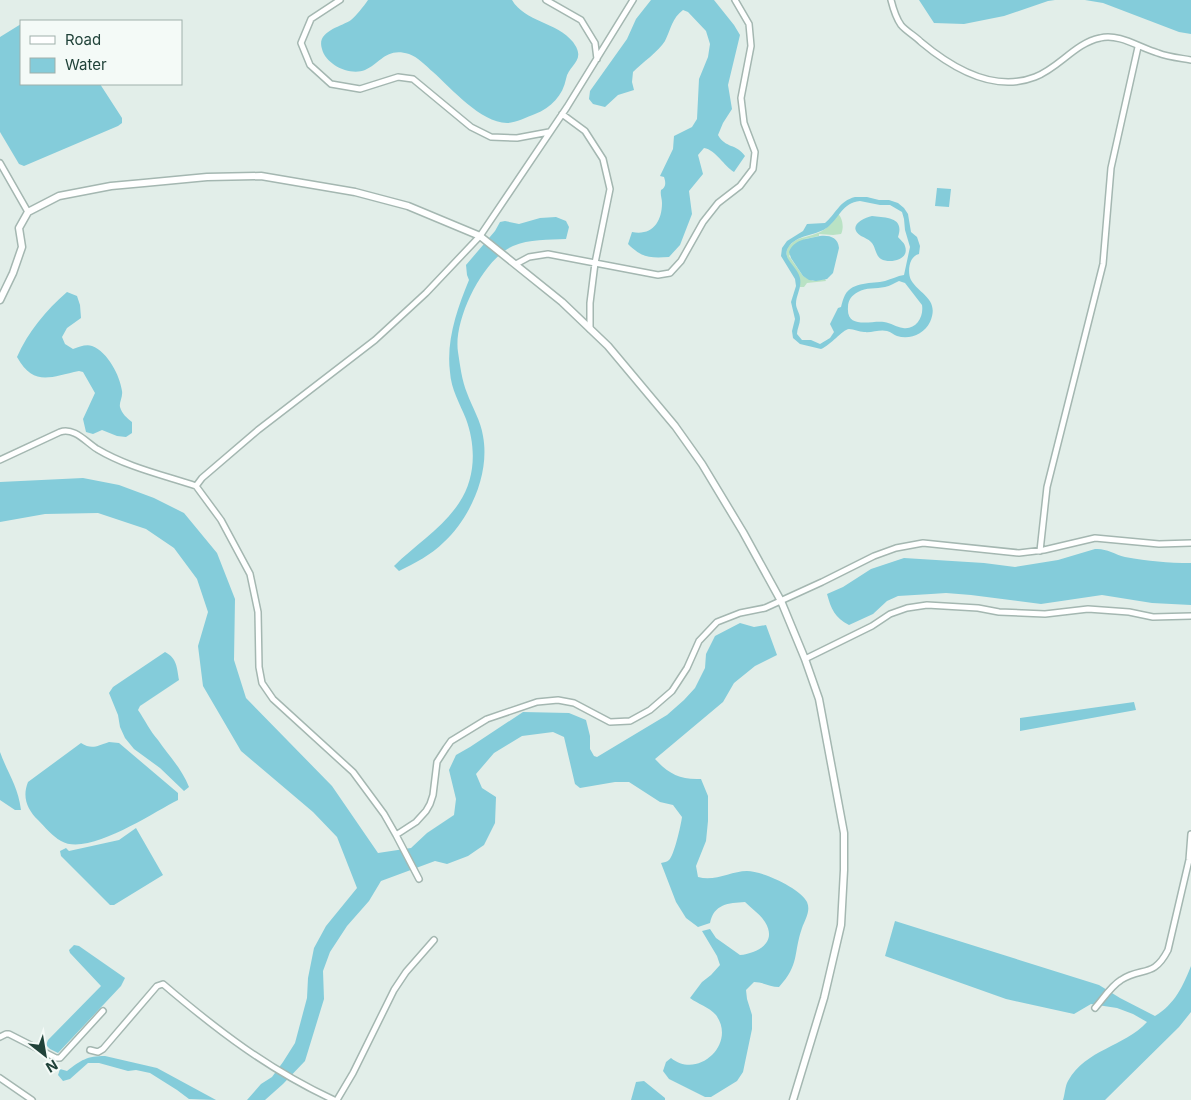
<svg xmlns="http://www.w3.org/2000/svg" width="1191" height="1100" viewBox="0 0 1191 1100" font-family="Inter,sans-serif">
  <rect width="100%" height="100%" fill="#e2eee9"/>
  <!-- green -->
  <path fill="#b9e2c4" d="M838,214c5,4 6,15 3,20l-8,1 -14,-1v2l-14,3 -16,17 14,20 10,5 12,-2 1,2 -19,2 -3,4h-4c1,-15 -22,-29 -10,-42 7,-8 15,-7 25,-11 10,-3 18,-11 23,-20z"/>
  <!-- water -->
  <path fill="#84ccda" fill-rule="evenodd" d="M368,0h144c13,22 45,22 61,42 14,19 -4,22 -7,37 -3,16 -15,29 -31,35 -8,3 -20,9 -28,9 -27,-1 -55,-34 -74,-51 -7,-6 -15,-15 -24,-18 -23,-7 -28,9 -44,16 -15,6 -39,-5 -43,-21 -6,-18 19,-22 29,-29 6,-5 12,-13 17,-20z
    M651,0h63l20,25 6,10 -12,50 4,24 -9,14 -5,12c8,14 18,8 27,21l-11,16c-10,-6 -18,-22 -30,-24l-6,7 5,19 -14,17 3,23 -12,31 -11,12c-19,1 -27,1 -41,-13l4,-12c20,4 30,-10 30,-29 0,-5 -2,-8 -1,-13 5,-3 5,-7 3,-13l-4,-1 13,-27 1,-13 18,-9 5,-8 2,-40 9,-22 2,-13 -4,-13 -18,-19 -5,-2c-11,8 -12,19 -18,31 -6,10 -23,22 -32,31l-1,10 2,8 -16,5 -13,12 -12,-3 -4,-5 1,-8 37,-52 9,-20z
    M919,0h136l-7,1 -44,15 -40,8 -30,-1z
    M1085,0h106v34l-12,-2 -76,-29z
    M21,24v60h79l22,34v5l-4,3 -94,40 -5,-2 -19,-32v-95z
    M937,188l14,1 -2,18 -14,-1z
    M855,197h12l12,3h10l9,3 6,5 4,6 3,18 6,5 3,9 -1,8c-10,2 -12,18 -8,26 9,15 29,19 19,42 -6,12 -20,18 -33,14 -3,-1 -6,-4 -10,-5 -7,-2 -15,2 -23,1 -5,0 -10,-3 -15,-3 -7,1 -18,16 -28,20l-21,-5 -7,-6 -1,-7 3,-12 -4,-17 5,-16 -1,-7 -14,-23 1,-8 5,-7 16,-10 4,-7 18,-1c11,-9 14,-22 30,-26zM860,201l20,4h10l12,7 2,7 1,11 5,17 -6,28c-7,1 -12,4 -19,6 -13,3 -32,0 -40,14 -2,4 -3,8 -4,12l-3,1 -8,16 4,8 -4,6 -10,6 -9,-4h-9l-5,-6c0,-5 3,-10 3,-15 0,-6 -4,-10 -4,-15 0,-9 6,-16 4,-26 -3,-13 -21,-20 -10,-33 10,-11 26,-9 38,-18 12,-10 14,-24 32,-26zM899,281l6,2 17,22c2,12 -6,25 -19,23 -7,-1 -12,-5 -19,-6 -12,-2 -38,8 -36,-15 0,-7 4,-12 10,-15 8,-5 18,-3 27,-5 5,-1 9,-4 14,-6z
    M872,216c13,2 33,0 26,21 2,3 6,5 7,9 5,14 -15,18 -24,13 -6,-4 -5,-12 -10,-17 -3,-3 -6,-4 -10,-6 -14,-9 1,-18 11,-20z
    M556,217l10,4 3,6 -3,12c-17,1 -37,0 -53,7 -30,13 -60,74 -55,106 2,13 4,29 9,41 5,14 14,28 16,43 7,37 -12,81 -39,106 -13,13 -29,21 -45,29l-5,-5c21,-21 48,-37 65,-63 17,-25 17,-57 7,-84 -6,-15 -15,-30 -16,-47 -4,-31 7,-63 19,-92l-2,-5 -1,-10 29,-34 5,-9 5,-1 14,3 21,-6z
    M820,236c9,-1 18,1 19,12l-6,25 -6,6 -11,2 -7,-1 -6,-4 -12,-18 -2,-6c5,-13 18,-13 31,-16z
    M67,292l10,4 3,9 1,13 -14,10 -5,9 3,7 8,5c6,-2 13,-5 19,-3 16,6 28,30 30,45 1,6 -3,11 -2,16 2,7 7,11 12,15v11l-6,4 -9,-1 -15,-6 -9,4 -7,-2 -3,-13 12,-26 -12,-21 -4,-1c-29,6 -45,16 -62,-14 11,-25 29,-47 50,-65z
    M83,478l36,7 35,13 30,15 33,40 18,46 -1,61 12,38 86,88 46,67 33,-5 16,-15 27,-18 2,-16 -7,-29 7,-15 14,-8 53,-35 46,1 17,7 4,16v13l4,7 3,1 70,-42 17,-15 11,-12 10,-20 1,-14 9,-18 25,-13 14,4 12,-2 11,30 -22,11 -21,17 -11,19 -68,57c14,15 25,21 46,20l7,17v25l-2,20 -10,25 2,11c17,5 33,-6 49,-6 15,0 53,17 60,31 4,9 -2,18 -5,26 -9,26 -2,36 -23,59 -9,0 -16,-5 -25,-5l-8,8 1,9 5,16v14l-9,43 -6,9 -26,16h-6l-36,-18 -6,-8 3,-9 5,-4c27,22 66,-14 45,-43 -7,-8 -18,-11 -26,-17l12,-16 9,-7 9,-10 -3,-9 -15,-25 8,-2 6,9 24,17c17,-2 38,-12 25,-33 -5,-8 -14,-14 -20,-20 -17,1 -31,2 -35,21l-12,4 -12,-9 -10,-16 -15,-39c3,-1 6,-1 8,-3 5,-4 12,-35 13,-43l-9,-12 -13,-3 -31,-20h-14l-35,6 -5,-4 -11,-47 -11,-5 -31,4 -28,17 -18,21 6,14 14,9 -1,26 -11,22 -16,11 -21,8 -12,-3 -54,20 -12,20 -22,25 -17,26 -7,19 1,28 -19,62 -22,23 -18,16h-18l14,-16 11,-7 11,-15 12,-19 12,-45 1,-20 6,-30 12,-22 31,-38 -20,-51 -24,-25 -72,-61 -38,-65 -5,-40 10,-34 -11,-33 -23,-31 -28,-19 -48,-16 -53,1 -45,8v-40z
    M1095,549c11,-1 19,5 30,8 24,4 42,6 66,6v42l-39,-2 -50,-8 -61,9 -70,-9 -25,-2 -15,1 -33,2 -11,5 -14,13 -24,11c-14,-7 -18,-16 -22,-31l16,-7 28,-18 33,-11 80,5 31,4 43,-7z
    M165,652c12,6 12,16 14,28l-39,26 -2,4c7,10 12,21 20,30 11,16 24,29 31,47l-5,4 -24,-23 -26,-19 -9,-11 -5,-11 -2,-12 -9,-22 4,-6z
    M1134,702l2,8 -116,21v-13z
    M109,742l10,1 59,50v7c-26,13 -90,57 -117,41 -9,-5 -16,-14 -23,-21 -11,-11 -16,-23 -10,-38l53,-39c11,7 16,3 28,-1z
    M0,752c8,22 18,34 21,58h-6l-15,-10z
    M136,828l27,47 -49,30h-4l-49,-49 -1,-5 6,-3 3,3 50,-11z
    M895,921l204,64 21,13 35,18c20,-12 28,-30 36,-50v46l-12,15 -74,73h-42c2,-6 2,-14 5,-19 18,-32 56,-34 79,-59l-14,-8 -16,-6 -26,-4 -17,10 -68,-15 -121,-43z
    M74,945l5,1 46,32 -4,8 -63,67 -8,-4 -4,-4 2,-5 53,-54 -31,-33 -1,-3z
    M105,1056l52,12 59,32 -27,-1 -12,-9 -27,-17 -14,-3 -8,1 -29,-8h-11l-18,16 -7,2 -5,-6 2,-6 7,2c14,-11 20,-15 38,-15z
    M644,1081l21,17v2h-34l5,-18z"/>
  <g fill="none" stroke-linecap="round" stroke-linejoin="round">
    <defs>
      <path id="minor" d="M340,0l-29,19 -10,24 9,22 21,19 29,5 38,-12 15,2 58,48 20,10 26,1 32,-6
        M546,0l35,20 14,23 2,16
        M633,0l-66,107 -87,129 -54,57 -51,47 -117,90 -56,48 -6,8 25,34 29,54 8,38 1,55 3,16 11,16 80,73 31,42 12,21 20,-13 10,-11 4,-7 3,-9 4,-33 9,-14 5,-7 36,-22 50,-17 21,-2 16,3 36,19 20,-1 20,-11 22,-19 15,-23 12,-27 18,-19 23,-9 25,-5 57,-26 52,-26 22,-8 27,-5 96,10 25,-3 51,-12 64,6 32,-1
        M891,0c2,8 5,18 10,25 5,6 14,11 20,17 31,26 73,51 114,35 24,-9 40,-34 65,-39 19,-5 40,10 58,15 10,4 22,5 33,7
        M562,114l23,17 18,28 7,30 -15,74 -5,40v26
        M0,163l28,49
        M516,264l13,-7 19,-3 110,21 12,-2 11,-12 22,-39 15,-19 22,-17 13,-17 2,-17 -11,-29 -3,-25 10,-52 -2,-22 -14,-24
        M0,460l60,-28c14,-5 26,10 37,17 30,18 66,26 99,37
        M1040,551l7,-64 56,-223 8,-96 27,-121
        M805,659l67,-33 18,-12 17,-6 20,-3 51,3 21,4 46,2 43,-5 41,3 24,5 38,-1
        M396,835l23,44
        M1095,1008c8,-9 16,-22 26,-28 21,-14 32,-1 47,-30l21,-90 2,-26
        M0,1037l6,-3h3l47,24h4l43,-47
        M90,1050l8,2 5,-3 54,-63 6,-2c54,46 106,86 171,116
        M0,1078l32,22
        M337,1100l16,-27 41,-83 12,-18 28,-32"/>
      <path id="tertiary" d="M0,300l13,-27 9,-26 -3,-19 9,-16 31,-16 52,-10 33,-3 63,-6 54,-1 94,16 53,14 72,30 82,66 46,44 67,80 27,38 41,68 38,69 24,58 14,40 25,134v37l-3,55 -17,73 -31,102"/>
    </defs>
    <!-- minor casing -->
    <use href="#minor" stroke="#a4b7b1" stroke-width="8"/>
    <!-- tertiary casing -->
    <use href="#tertiary" stroke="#a4b7b1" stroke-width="9"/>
    <!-- minor -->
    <use href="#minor" stroke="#fff" stroke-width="5"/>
    <!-- tertiary -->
    <use href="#tertiary" stroke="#fff" stroke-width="6"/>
  </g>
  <!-- legend -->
  <rect x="20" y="20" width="162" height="65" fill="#f4faf7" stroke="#9fb0ab"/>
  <rect x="30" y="36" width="25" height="8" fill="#ffffff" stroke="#9fb0ab"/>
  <text x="65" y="45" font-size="15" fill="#204239">Road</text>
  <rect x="30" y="58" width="25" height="15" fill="#84ccda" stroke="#9fb0ab"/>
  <text x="65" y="70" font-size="15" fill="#204239">Water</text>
  <!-- north arrow -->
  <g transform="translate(45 1055) rotate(149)" stroke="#f4faf7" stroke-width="4" paint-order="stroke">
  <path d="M0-4L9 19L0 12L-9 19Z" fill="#204239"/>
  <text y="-8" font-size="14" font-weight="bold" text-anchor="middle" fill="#204239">N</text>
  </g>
</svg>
